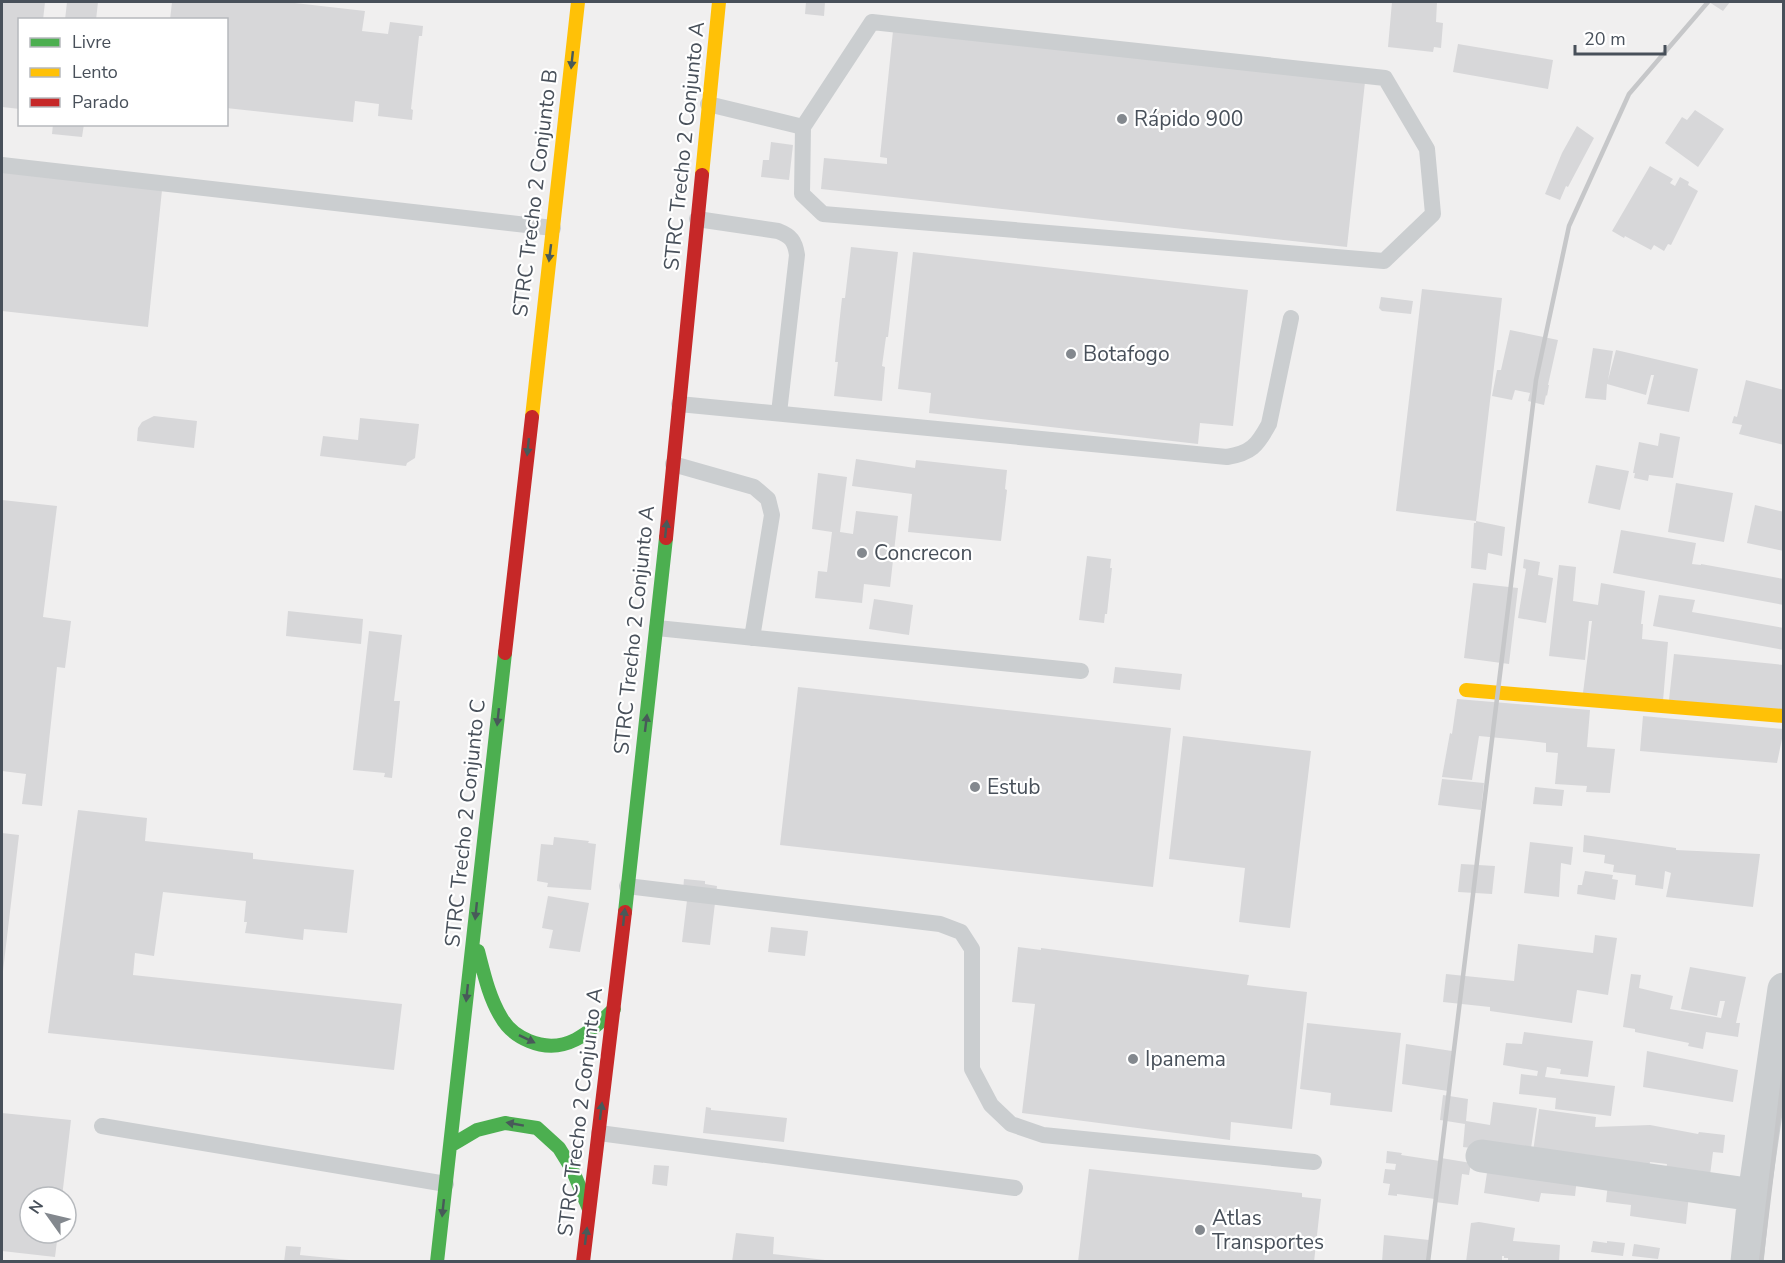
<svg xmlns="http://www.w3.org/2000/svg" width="1785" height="1263" viewBox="0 0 1785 1263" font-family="'Nunito Sans',sans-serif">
  <rect width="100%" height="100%" fill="#f0efef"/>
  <!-- building -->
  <path fill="#d7d7d9" d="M2,2h43l-2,18h-23v89l-18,-2z
    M67,2h31l-2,18h-31z
    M172,2h114l79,9 -3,20 26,3 2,-12 33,4 -1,10h-3l-8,73 2,1 -1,10 -34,-4 1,-12 -24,-3 -2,21 -127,-14v-88h-56z
    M806,2h19l-1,14 -19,-2z
    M1392,2h45l-1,20 7,1 -2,25 -7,-1 -1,5 -45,-5z
    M1709,2h21l-7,9z
    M893,31l472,51 -18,165 -526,-58 3,-31 63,6v-6l-7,-1z
    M1458,44l95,16 -5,29 -95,-17z
    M1695,110l29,19 -26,38 -33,-24 17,-26 5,3z
    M53,124h31l-2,13 -30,-3z
    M1577,126l17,12 -26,49 -2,-1 -6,14 -15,-6 17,-41z
    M771,142l22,3 -4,35 -28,-3 2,-17h6z
    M1650,166l23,13 -3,4 5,3 5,-9 9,5 -1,3 10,6 -27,54 -3,-1 -4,7 -10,-6 -3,5 -26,-14 -1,2 -12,-7z
    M2,168l160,22 -14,137 -146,-16z
    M851,247l47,5 -10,85h-2l-4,29 3,1 -3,34 -48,-5 4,-34h-3l7,-64h3z
    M913,252l335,38 -15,136 -33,-3 -2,21 -269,-31 2,-20 -33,-4z
    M1422,289l80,9 -26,223 29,6 -3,29 -14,-3 -2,17 -15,-2 3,-45h2v-2l-80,-10z
    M1381,297l32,4 -2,13 -29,-3 -3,-3z
    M1510,330l48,10 -10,45h1l-2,11 -1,-1 -2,10 -16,-4 2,-8 -15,-3 -3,10 -20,-4 5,-26h4z
    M1593,348l20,3 -5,29 8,-30 82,19 -9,43 -42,-8 7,-29h-3l-5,20 -39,-11 -1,16 -21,-2z
    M1746,380l38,10v55l-45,-11 3,-9 -10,-2 2,-7 3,1z
    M154,416l43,5 -3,27 -57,-7 1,-13 4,-6z
    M360,418l59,6 -4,34 -8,5 -1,3 -86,-10 3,-20 35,4z
    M1660,433l20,4 -7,41 -24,-3 -1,6 -14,-3 1,-5h-2l6,-31 19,4z
    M856,459l59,9 1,-8 91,10 -2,19 2,1 -6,51 -93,-9 4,-38 -60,-8z
    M1596,465l33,6 -9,39 -32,-7z
    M818,473l29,4 -7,55 13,2 3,-23 42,5 -8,71 -26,-3 -2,19 -47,-5 3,-27 9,1 5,-40 -20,-3z
    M1676,483l57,10 -9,49 -56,-10z
    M2,500l55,6 -14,111 28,4 -6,47 -8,-1 -15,139 -20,-2 4,-30 -24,-3z
    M1755,505l29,7v39l-37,-8z
    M1621,530l75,13 -4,21 9,1v-1l83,15v26l-171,-32z
    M1087,556l24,3 -1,9h2l-5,46h-2l-1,9 -25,-3z
    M1524,559l16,3 -2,13 15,3 -7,45 -28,-5 8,-49 -3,-1z
    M1559,565l17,2 -3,34 25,4 3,-22 44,8 -4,33h2l-1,15 26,3 -5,59 -80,-8 9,-72h-3l-4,39 -36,-4z
    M1473,583l45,5 -9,76 -45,-6z
    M1659,595l36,5 -3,12 92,16v22l-131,-24z
    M874,599l39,6 -4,30 -40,-6z
    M288,611l75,8 -2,25 -75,-8z
    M369,631l33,4 -8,66h6l-8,77 -8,-1 1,-4 -32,-3z
    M1674,654l110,11v46l-115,-11z
    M1115,667l67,7 -2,16 -67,-7z
    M798,687l373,41 -18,159 -373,-42z
    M1457,699l133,11 -3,37 28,2 -5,44 -24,-1 1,-6 -32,-2 3,-31 -12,-1v-9l-25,-3 -42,-4 -7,44 -30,-3 8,-44 2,1z
    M1643,716l141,13 -7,34 -137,-12z
    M1183,736l128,15 -21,177 -51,-6 6,-54 -76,-9z
    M1442,779l42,4 -3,27 -43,-5z
    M1535,787l29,3 -2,16 -29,-2z
    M78,810l69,8 -2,23 108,12v6l101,11 -7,63 -43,-4 -1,11 -58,-7 2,-11h-3l2,-21 -83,-9 -9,64 -19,-3 -2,22 269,29 -8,66 -346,-37z
    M2,833l17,2 -16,136h-1z
    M1584,835l92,13v2l84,4 -7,53 -87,-10 5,-24 -6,-2 -2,18 -28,-4 1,-10 -23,-3 1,-7 -10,-2 1,-8 -22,-3z
    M554,837l35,4 -1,2 8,1 -5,46 -44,-3 1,-4 -11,-2 4,-37 12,1z
    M1530,842l43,5 -2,18 -10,-2 -2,34 -35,-4z
    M1461,864l34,2 -3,28 -34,-2z
    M1585,871l28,4 -1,4 6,1 -3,20 -38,-6 1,-9h4z
    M684,879l21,2v3l12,2 -7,59 -28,-3 6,-50 -5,-1z
    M548,896l41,7 -9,49 -31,-4 4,-18 -11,-2z
    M771,927l37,4 -3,25 -37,-4z
    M1595,935l22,3 -9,57 -31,-5 -5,33 -82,-12v-4l-47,-5 3,-28 68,7 4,-37 75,9z
    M1018,947l23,3v-2l208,27 -2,10 60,7 -15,137 -61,-7 -1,18 -208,-27 13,-109 -23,-2z
    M1690,967l56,10 -10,46h4l-2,14 -32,-5 -3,17 -15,-3 1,-3 -54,-11v-3l-12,-2 8,-53 10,1 -2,13 34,8 -3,13 51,9 4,-17h-5l-3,15 -36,-7z
    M1307,1023l94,10 -9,79 -62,-7 1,-12 -31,-4z
    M1524,1032l69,9 -5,36 -28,-3 1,-5 -14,-2 -2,10 70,9 -4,30 -56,-7 1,-11 -37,-4 2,-20 16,2 1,-5 -35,-6 3,-22 16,1z
    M1406,1044l46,7 -4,40 -46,-7z
    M1647,1051l91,19 -5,32 -90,-15z
    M1443,1095l25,4 -2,22 24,4 3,-23 44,6 -7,47 -67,-8 2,-23 -25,-4z
    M706,1107l5,1v2l76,8 -3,24 -81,-9z
    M1539,1109l57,8 -1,10 55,-2 48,9 1,-2 26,3 -2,18 -10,-1 -4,31 -44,-6 2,-13 -17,-2 -2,13 -116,-16z
    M2,1113l69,7 -9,77h-32v36h28l-3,24 -53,-6z
    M1387,1151l15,2 -1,2 39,6 1,-3 30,5 -2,12 -7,-1 -4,31 -23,-3v-3l-38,-5v2l-9,-1 2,-11 -7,-1 2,-14 10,1 1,-6 -10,-1z
    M654,1165l15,1 -2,20 -15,-2z
    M1488,1166l89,12 -2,18 -34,-3 -2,9 -55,-9z
    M1089,1169l213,24v4l19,2 -7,63h-236z
    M1608,1183l81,11 -3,30 -56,-8 1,-11 -25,-3z
    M1479,1222l36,6 -2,13 47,4 -1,17h-51v-4h-4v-2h-2v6h-36l5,-39z
    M736,1233l38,4 -1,17 52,6v2h-93z
    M1384,1235l45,5 -2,22h-45z
    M1593,1241l14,2v-2l18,2 -2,13 -32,-4z
    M1634,1244l26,4 -2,11 -26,-3z
    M286,1246l15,1 -1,8 49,5v2h-65z"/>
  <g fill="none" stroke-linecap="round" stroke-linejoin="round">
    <!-- lane -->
    <path stroke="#cbced0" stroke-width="16" d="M708,104l95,23 -1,67 21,20 561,47 49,-47 -6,-65 -42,-71 -513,-56 -69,105
      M2,165l551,63
      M697,219l81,12c13,5 17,10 19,24l-18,158
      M679,404l548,53c24,-4 30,-11 42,-33l22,-106
      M673,464l81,23 14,12 4,16 -20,123
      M657,628l424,43
      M627,886l313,38 21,8 11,17v120l19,36 20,19 32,11 271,27
      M102,1126l344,58
      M599,1133l416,55"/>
    <!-- street -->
    <path stroke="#cbced0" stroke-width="33" d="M1482,1156l272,39
      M1747,1262l7,-67 30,-206"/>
    <!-- fast -->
    <path stroke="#4caf50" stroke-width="14" d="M625,912l41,-374
      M478,951c6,23 11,46 23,66 6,11 16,19 28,24 36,15 60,-8 85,-32
      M450,1146l27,-16 28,-7 32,5 22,20 13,21 17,40
      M437,1262l68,-609"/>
    <!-- slow -->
    <path stroke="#ffc107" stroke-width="14" d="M702,175l17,-173
      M532,417l46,-415
      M1466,690l318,26"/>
    <!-- jam -->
    <path stroke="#c62828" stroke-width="14" d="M666,538l36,-363
      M505,653l27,-236
      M583,1262l42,-350"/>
    <!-- rail -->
    <path stroke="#c6c7c9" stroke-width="4.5" d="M1428,1262l108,-882 33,-154 60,-132 79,-92
      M1761,1262l23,-191"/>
  </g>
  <!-- one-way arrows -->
  <defs><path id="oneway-solid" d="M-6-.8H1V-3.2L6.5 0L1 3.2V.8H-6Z" transform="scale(1.5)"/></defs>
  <g fill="#485a59">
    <use href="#oneway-solid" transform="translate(572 60) rotate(96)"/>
    <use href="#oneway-solid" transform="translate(550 253) rotate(97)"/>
    <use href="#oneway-solid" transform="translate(528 447) rotate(96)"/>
    <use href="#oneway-solid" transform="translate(666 529) rotate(-84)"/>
    <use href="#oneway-solid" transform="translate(498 717) rotate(96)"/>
    <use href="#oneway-solid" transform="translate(646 723) rotate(-83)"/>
    <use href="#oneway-solid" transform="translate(476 911) rotate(96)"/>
    <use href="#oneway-solid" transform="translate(624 917) rotate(-84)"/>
    <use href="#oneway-solid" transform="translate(467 993) rotate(96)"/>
    <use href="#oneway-solid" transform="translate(527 1039) rotate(26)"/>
    <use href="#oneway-solid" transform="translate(601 1111) rotate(-83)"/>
    <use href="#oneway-solid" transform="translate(515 1124) rotate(-170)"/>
    <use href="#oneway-solid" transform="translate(443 1208) rotate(96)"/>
    <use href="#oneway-solid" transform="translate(586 1236) rotate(-83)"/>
  </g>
  <!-- markers -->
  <g fill="#83888e" stroke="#fff" stroke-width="2">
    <circle cx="1122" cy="119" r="6"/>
    <circle cx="1071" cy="354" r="6"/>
    <circle cx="862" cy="553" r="6"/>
    <circle cx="975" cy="787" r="6"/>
    <circle cx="1133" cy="1059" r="6"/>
    <circle cx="1200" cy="1230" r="6"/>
  </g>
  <g text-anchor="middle" stroke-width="4.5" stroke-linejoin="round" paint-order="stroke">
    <!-- poi labels -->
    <g font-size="21" fill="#48505a" stroke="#fff" text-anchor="start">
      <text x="1134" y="126">Rápido 900</text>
      <text x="1083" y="361">Botafogo</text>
      <text x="874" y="560">Concrecon</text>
      <text x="987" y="794">Estub</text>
      <text x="1145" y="1066">Ipanema</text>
      <text x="1212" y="1225">Atlas<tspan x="1212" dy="24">Transportes</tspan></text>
    </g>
    <!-- street labels -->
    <g font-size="21" fill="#48505a" stroke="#fff">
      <text transform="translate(684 146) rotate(-84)" y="7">STRC Trecho 2 Conjunto A</text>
      <text transform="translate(535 193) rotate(-83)" y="7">STRC Trecho 2 Conjunto B</text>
      <text transform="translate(634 630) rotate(-84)" y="7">STRC Trecho 2 Conjunto A</text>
      <text transform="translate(465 823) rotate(-84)" y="7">STRC Trecho 2 Conjunto C</text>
      <text transform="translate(580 1112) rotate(-83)" y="7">STRC Trecho 2 Conjunto A</text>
    </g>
  </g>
  <!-- border -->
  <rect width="1785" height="1263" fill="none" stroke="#48505a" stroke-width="6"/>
  <!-- legend -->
  <rect x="18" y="18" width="210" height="108" fill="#ffffff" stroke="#b6b9bd" stroke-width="1.5"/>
  <rect x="30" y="38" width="30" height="9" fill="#4caf50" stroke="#b6b9bd" stroke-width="1.5"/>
  <text x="72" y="48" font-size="18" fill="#48505a">Livre</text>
  <rect x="30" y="68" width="30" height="9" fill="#ffc107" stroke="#b6b9bd" stroke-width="1.5"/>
  <text x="72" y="78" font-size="18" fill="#48505a">Lento</text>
  <rect x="30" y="98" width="30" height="9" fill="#c62828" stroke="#b6b9bd" stroke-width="1.5"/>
  <text x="72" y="108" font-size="18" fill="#48505a">Parado</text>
  <!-- north arrow -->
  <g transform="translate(48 1215) rotate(304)"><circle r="28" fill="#ffffff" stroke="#b6b9bd" stroke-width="1.5"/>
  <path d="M0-4.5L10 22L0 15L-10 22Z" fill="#83888e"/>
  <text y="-9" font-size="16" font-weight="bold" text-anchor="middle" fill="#48505a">N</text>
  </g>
  <!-- scale -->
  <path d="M1575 45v9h90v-9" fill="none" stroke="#48505a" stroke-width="3"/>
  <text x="1584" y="45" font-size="18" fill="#48505a" stroke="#ffffff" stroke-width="4.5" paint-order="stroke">20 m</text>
</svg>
